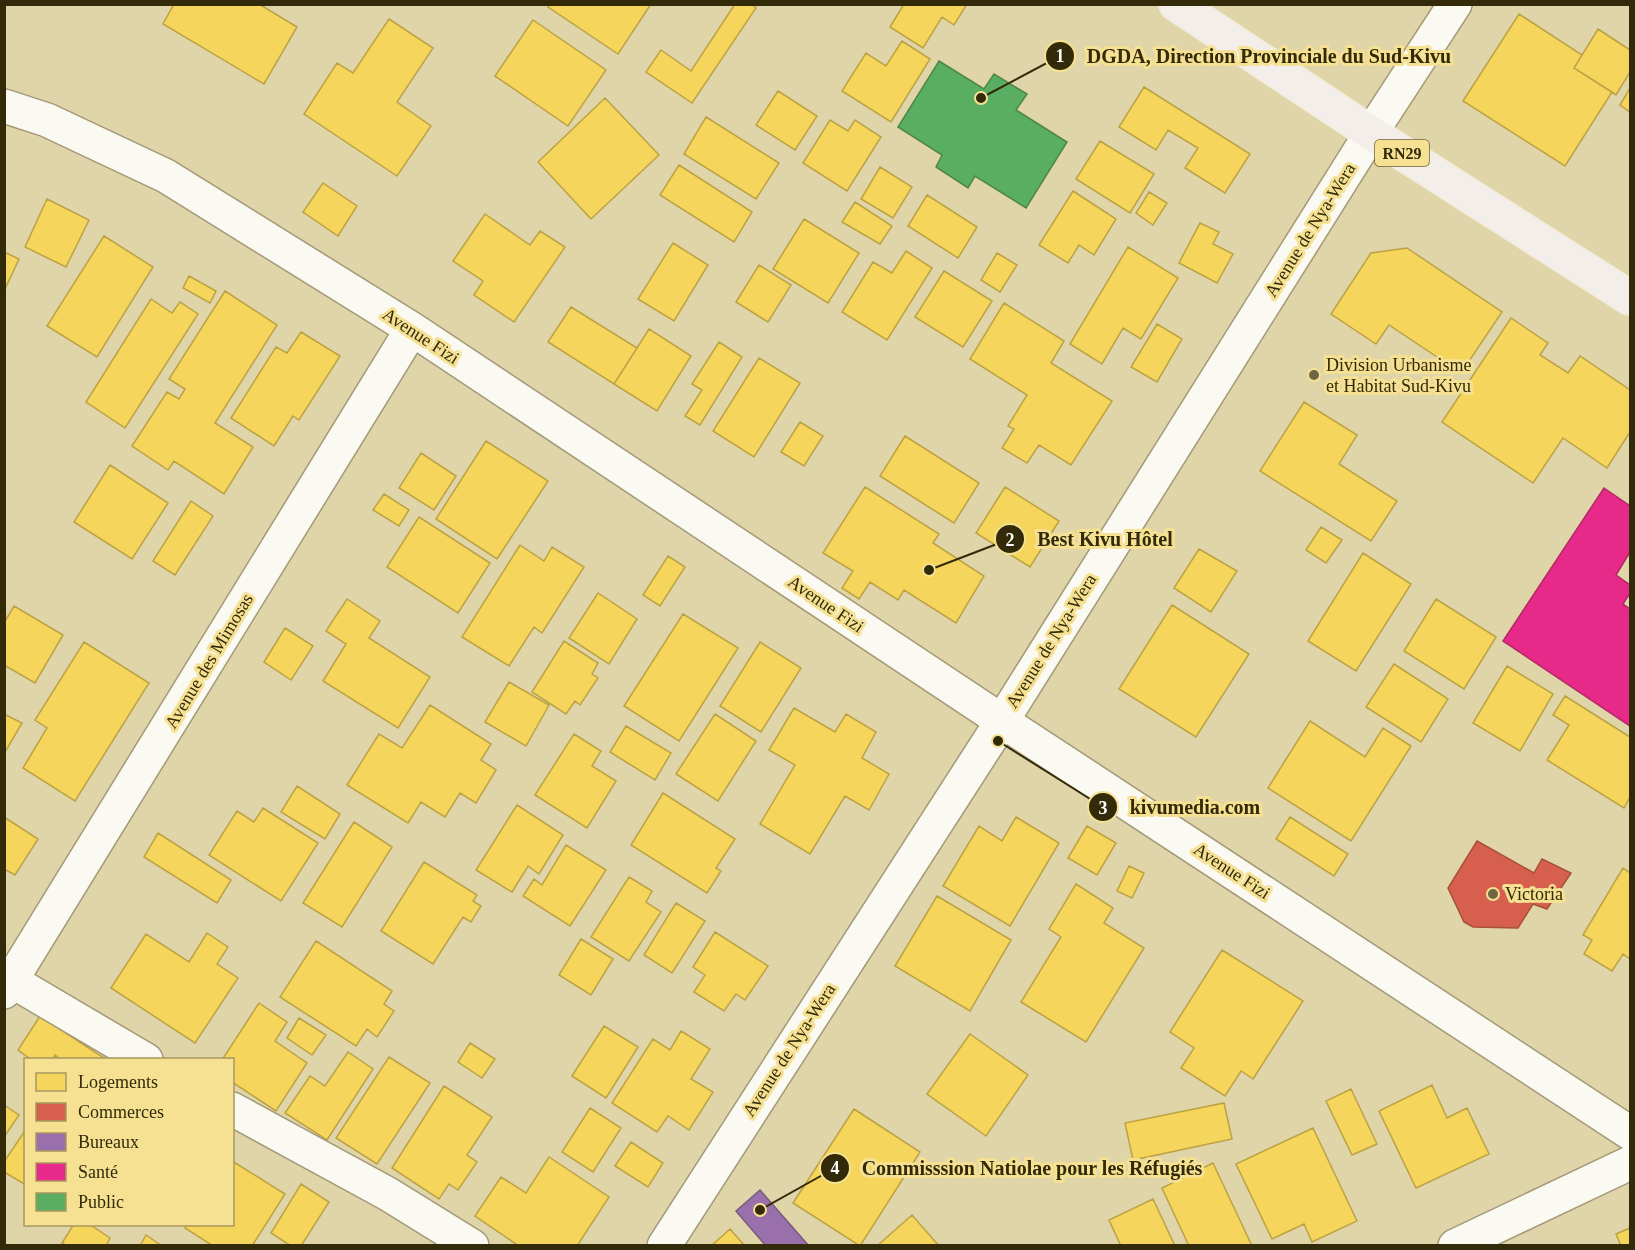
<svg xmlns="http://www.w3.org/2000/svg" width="1635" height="1250" viewBox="0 0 1635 1250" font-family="Georgia,serif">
  <rect width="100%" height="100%" fill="#e0d4a9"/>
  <!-- homes -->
  <path fill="#f6d55c" stroke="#bba243" stroke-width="1.5" d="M174,4h85l38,23 -33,57 -101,-60z
    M550,4h101l-33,50 -70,-47z
    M735,4h16l5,4 -64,95 -46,-31 15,-22 30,21z
    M904,4h63l-13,21 -12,-8 -19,31 -33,-21z
    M1519,14l63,41 -8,13 38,24 -47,74 -102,-65z
    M389,19l44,29 -36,54 34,24 -34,50 -93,-62 33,-51 16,10z
    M533,20l73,50 -38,56 -73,-50z
    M1598,29l32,21v22l-14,23 -42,-27z
    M902,41l28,18 -39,63 -49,-31 24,-38 20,13z
    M1144,87l106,67 -25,39 -40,-25 13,-20 -30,-18 -12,20 -37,-23z
    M1630,88v24l-10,-7z
    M778,91l39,25 -22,34 -39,-25z
    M605,98l54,57 -68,64 -53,-57z
    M706,117l73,46 -23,36 -72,-45z
    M830,120l18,11 7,-11 26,17 -34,54 -44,-28z
    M1100,141l54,33 -24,39 -54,-34z
    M679,165l73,47 -18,30 -74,-47z
    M880,167l32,20 -19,31 -32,-19z
    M323,183l34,23 -19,30 -35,-24z
    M1073,191l43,28 -22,36 -15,-10 -11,18 -29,-18z
    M1149,192l18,11 -14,22 -17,-12z
    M927,195l50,32 -19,31 -50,-32z
    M47,199l42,21 -23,47 -41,-20z
    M855,202l37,24 -12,18 -38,-22z
    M485,214l45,31 10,-14 25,16 -51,75 -40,-27 9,-14 -30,-20z
    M804,219l55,34 -31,50 -55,-34z
    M1200,223l19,9 -6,12 20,10 -16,29 -38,-20z
    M104,236l49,31 -56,90 -50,-31z
    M673,243l35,22 -34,56 -36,-22z
    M1128,247l50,31 -37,61 -18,-11 -21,36 -32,-20z
    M1407,248l95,64 -41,61 -72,-48 -13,19 -45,-30 40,-61z
    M906,251l26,17 -45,72 -45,-28 31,-50 19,11z
    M4,252l15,7 -14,30 -1,-1z
    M997,253l20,12 -17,27 -19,-12z
    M759,265l32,20 -23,37 -32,-20z
    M944,271l48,30 -29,46 -48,-30z
    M189,276l27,15 -6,12 -27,-15z
    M225,291l52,34 -62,98 38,24 -29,47 -50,-33 -6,9 -36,-24 35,-54 12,7 6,-10 -16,-10z
    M151,299l21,14 8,-11 18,12 -73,114 -39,-26z
    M1004,303l60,38 -13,22 61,38 -41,64 -32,-20 -12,18 -25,-15 12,-19 -6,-3 19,-31 -57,-36z
    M571,307l66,41 -23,36 -66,-42z
    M1511,318l37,25 -8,12 28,18 12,-17 50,34v42l-23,36 -44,-30 -30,45 -91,-61z
    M1157,324l25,15 -25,43 -26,-15z
    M649,329l42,27 -34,55 -43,-27z
    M301,332l39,24 -41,64 -6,-4 -19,30 -43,-28 45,-71 11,6z
    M719,342l23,15 -42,68 -15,-9 17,-26 -10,-6z
    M759,358l41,25 -46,74 -41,-26z
    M1304,402l53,33 -18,29 58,37 -26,40 -111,-70z
    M800,422l23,14 -19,30 -23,-14z
    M905,436l74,47 -25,40 -74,-47z
    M486,441l62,40 -51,78 -61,-40z
    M421,453l35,23 -22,34 -35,-22z
    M110,465l58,38 -36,56 -58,-37z
    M865,487l74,47 -6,9 51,33 -28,47 -52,-33 -6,10 -28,-18 -11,17 -17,-11 11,-17 -30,-18z
    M1005,487l54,34 -29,46 -54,-34z
    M384,494l25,16 -10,16 -26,-16z
    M191,501l22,15 -38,59 -22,-14z
    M419,517l71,46 -32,50 -71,-46z
    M1321,527l21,13 -16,23 -20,-13z
    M520,545l24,16 8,-14 32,20 -42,66 -8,-6 -25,39 -47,-29z
    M1199,549l38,22 -26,41 -37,-24z
    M1363,553l48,31 -55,87 -48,-30z
    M668,556l17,11 -25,39 -17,-11z
    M598,593l39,26 -28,45 -40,-26z
    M347,599l33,22 -11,17 61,39 -32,51 -75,-47 23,-37 -20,-13z
    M1436,599l60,38 -32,52 -60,-38z
    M1172,605l77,49 -53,83 -77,-48z
    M14,606l49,29 -28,48 -31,-18v-42z
    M683,614l55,34 -59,93 -55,-35z
    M285,628l28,18 -22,34 -27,-18z
    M564,641l34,22 -6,11 6,4 -18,27 -5,-4 -9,13 -34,-22z
    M84,642l65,41 -74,118 -52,-33 24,-40 -12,-8z
    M760,642l41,26 -40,64 -41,-26z
    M1394,664l54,35 -27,43 -55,-35z
    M1507,666l46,28 -33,57 -47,-28z
    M509,682l40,23 -23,41 -41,-24z
    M1565,696l65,41v60l-6,11 -77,-48 22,-35 -16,-10z
    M430,705l61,39 -10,16 15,10 -20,33 -16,-10 -15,24 -24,-15 -13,21 -61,-38 32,-51 23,14z
    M794,708l41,24 11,-18 30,18 -14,26 27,16 -20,36 -24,-14 -35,58 -50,-30 35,-59 -26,-15z
    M4,714l18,9 -18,31z
    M715,714l41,27 -38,60 -42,-27z
    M1310,721l55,36 18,-29 28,18 -60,95 -83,-53z
    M626,726l45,27 -16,27 -45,-28z
    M574,734l27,17 -9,15 24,15 -29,47 -52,-33z
    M297,786l43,28 -15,25 -44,-27z
    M663,793l72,46 -19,29 5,3 -14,22 -76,-48z
    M517,805l46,30 -24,39 -11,-8 -16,26 -36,-22z
    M263,808l55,35 -37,58 -72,-46 28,-44 17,11z
    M4,817l34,22 -23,36 -11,-6z
    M1016,817l43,26 -49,83 -67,-40 36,-60 23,15z
    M1290,817l58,37 -14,22 -58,-37z
    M354,822l38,25 -50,80 -39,-24z
    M1087,826l29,17 -19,32 -29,-17z
    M158,833l73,47 -14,23 -73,-46z
    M566,845l40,25 -36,56 -47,-30 11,-17 8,6z
    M424,862l53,33 -4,6 8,5 -10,16 -8,-5 -30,47 -52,-33z
    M1129,866l15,7 -12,25 -15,-7z
    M1623,868l7,5v86l-7,-5 -11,17 -28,-17 8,-14 -9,-5z
    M629,877l23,14 -6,11 15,10 -32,49 -38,-24z
    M1076,884l37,24 -9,15 40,25 -58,94 -65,-40 40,-65 -12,-8z
    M937,896l74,44 -41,71 -75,-45z
    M676,903l29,18 -33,52 -28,-18z
    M715,932l53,34 -23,34 -9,-6 -12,17 -30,-19 11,-17 -12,-8z
    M207,933l21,14 -11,17 21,14 -43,65 -84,-55 35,-54 43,28z
    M581,939l32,20 -22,36 -32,-20z
    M316,941l76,50 -8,13 10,7 -17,26 -10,-8 -11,17 -76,-49z
    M1222,950l81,51 -50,78 -12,-8 -16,25 -44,-28 13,-20 -24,-16z
    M259,1003l28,19 -12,19 32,22 -31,48 -44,-29v-22h-10z
    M40,1016l67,44h-45l-7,-5 -3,5h-20l-14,-10z
    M299,1018l27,17 -14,20 -25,-17z
    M604,1026l34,21 -32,51 -34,-22z
    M681,1031l29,18 -19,30 22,13 -24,38 -21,-14 -11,16 -45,-29 41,-64 17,11z
    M970,1034l58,41 -42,61 -59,-42z
    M470,1043l25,16 -13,19 -24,-16z
    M348,1052l25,17 -46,71 -42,-27 25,-37 15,10z
    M389,1057l41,26 -53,81 -41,-26z
    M1432,1085l15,33 20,-10 22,46 -73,34 -37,-77z
    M444,1086l48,31 -25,38 10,7 -19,28 -9,-6 -10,15 -47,-31z
    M1351,1089l26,55 -25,11 -26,-54z
    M1224,1103l8,36 -99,21 -8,-37z
    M4,1105l15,10 -15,22z
    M590,1108l31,20 -28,44 -31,-20z
    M854,1109l66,43 -60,94 -67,-43z
    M1313,1128l44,93 -45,21 -8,-18 -32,15 -36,-75z
    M26,1129v56l-22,-13v-10z
    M631,1142l32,21 -15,24 -33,-21z
    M549,1157l60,40 -32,49h-58l-44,-30 26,-39 25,16z
    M232,1161l53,33 -33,52h-39l-28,-18 2,-4h45z
    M1213,1163l39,83h-63l-27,-58z
    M301,1184l28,18 -28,44h-10l-20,-13z
    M1153,1199l22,47h-54l-12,-26z
    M912,1215l27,31h-62z
    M74,1224h15l21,14 -4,8h-39l-5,-3z
    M1630,1228v18h-9l-5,-12z
    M730,1229l15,17h-34z
    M146,1235l16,11h-22z"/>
  <!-- shops -->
  <path fill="#d6604d" stroke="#a55039" stroke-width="1.5" d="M1477,841l57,32 8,-14 29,14 -24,36 -14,-5 -15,24 -45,-1 -9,-5 -16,-34z"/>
  <!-- offices -->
  <path fill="#9970ab" stroke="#7a5b7a" stroke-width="1.5" d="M760,1190l49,56h-43l-30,-35z"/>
  <!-- health -->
  <path fill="#e7298a" stroke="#b12963" stroke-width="1.5" d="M1604,488l26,18v46l-14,23 14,10v8l-7,11 7,5v117l-127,-85z"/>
  <!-- public -->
  <path fill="#5aae61" stroke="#4e8647" stroke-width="1.5" d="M939,61l45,28 10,-15 33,20 -11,16 51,32 -41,66 -51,-32 -7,12 -32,-21 6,-12 -44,-28z"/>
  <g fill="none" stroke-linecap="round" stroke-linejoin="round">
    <defs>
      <path id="minor" d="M4,106l43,14 119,56 246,153 590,392 628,412
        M12,981l134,79
        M4,992l408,-663
        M232,1109l156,85 84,52
        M664,1246l338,-525 369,-588 84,-129
        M1455,1246l175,-83"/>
      <path id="major" d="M1176,4l195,129 259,165"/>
    </defs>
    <!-- minor casing -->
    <use href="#minor" stroke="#a29977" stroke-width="36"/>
    <!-- major casing -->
    <use href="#major" stroke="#f1ecd8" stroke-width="36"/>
    <!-- minor -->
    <use href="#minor" stroke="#faf9f2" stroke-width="33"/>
    <!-- major -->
    <use href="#major" stroke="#f4eeeb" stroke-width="33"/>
  </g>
  <!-- markers -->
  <g fill="#6f6641" stroke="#f6e193" stroke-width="2">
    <circle cx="1314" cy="375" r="6"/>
    <circle cx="1493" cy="894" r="6"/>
  </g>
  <g text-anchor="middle" stroke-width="6" stroke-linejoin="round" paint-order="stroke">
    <!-- shield labels -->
    <rect fill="#f6e193" stroke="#6d6132" stroke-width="1.5" x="1375" y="140" width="54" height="26" rx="4.5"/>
    <g font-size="16" font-weight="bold" fill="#322a09">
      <text x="1402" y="159">RN29</text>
    </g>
    <!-- street labels -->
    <g font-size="18" fill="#322a09" stroke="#f6e193">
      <text transform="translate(1310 230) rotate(-58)" y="6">Avenue de Nya-Wera</text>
      <text transform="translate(421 336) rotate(33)" y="6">Avenue Fizi</text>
      <text transform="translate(826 604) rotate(34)" y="6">Avenue Fizi</text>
      <text transform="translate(1051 641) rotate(-58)" y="6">Avenue de Nya-Wera</text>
      <text transform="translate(209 661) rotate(-59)" y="6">Avenue des Mimosas</text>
      <text transform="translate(1232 871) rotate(33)" y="6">Avenue Fizi</text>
      <text transform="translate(789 1050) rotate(-57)" y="6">Avenue de Nya-Wera</text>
    </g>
    <!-- poi labels -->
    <g font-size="18" fill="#322a09" stroke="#f6e193" text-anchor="start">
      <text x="1326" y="371">Division Urbanisme<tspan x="1326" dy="21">et Habitat Sud-Kivu</tspan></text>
      <text x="1505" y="900">Victoria</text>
    </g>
  </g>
  <!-- callouts -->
  <path fill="none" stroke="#322a09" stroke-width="2" d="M981 98L1060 56M929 570L1010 539M998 741L1103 807M760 1210L835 1168"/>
  <g fill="#322a09" stroke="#f6e193" stroke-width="2">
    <circle cx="981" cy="98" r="6"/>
    <circle cx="929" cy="570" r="6"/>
    <circle cx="998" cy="741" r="6"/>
    <circle cx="760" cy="1210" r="6"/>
    <circle cx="1060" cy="56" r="15"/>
    <circle cx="1010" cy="539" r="15"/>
    <circle cx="1103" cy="807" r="15"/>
    <circle cx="835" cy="1168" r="15"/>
  </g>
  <g font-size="18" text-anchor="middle" font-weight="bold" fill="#fff">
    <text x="1060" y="62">1</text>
    <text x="1010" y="546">2</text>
    <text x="1103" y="814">3</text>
    <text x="835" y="1174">4</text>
  </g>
  <g font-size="20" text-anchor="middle" font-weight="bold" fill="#322a09" stroke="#f6e193" stroke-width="6" stroke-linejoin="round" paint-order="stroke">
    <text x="1269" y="63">DGDA, Direction Provinciale du Sud-Kivu</text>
    <text x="1105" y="546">Best Kivu Hôtel</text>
    <text x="1195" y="814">kivumedia.com</text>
    <text x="1032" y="1175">Commisssion Natiolae pour les Réfugiés</text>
  </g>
  <!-- border -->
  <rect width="1635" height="1250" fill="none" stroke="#322a09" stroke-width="12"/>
  <!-- legend -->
  <rect x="24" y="1058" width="210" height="168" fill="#f6e193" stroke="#a8985c" stroke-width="1.5"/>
  <rect x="36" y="1073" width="30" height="18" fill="#f6d55c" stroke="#a8985c" stroke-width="1.5"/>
  <text x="78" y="1088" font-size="18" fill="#322a09">Logements</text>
  <rect x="36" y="1103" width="30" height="18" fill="#d6604d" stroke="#a8985c" stroke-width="1.5"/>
  <text x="78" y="1118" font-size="18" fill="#322a09">Commerces</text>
  <rect x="36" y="1133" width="30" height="18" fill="#9970ab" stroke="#a8985c" stroke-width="1.5"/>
  <text x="78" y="1148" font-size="18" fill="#322a09">Bureaux</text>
  <rect x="36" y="1163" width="30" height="18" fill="#e7298a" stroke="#a8985c" stroke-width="1.5"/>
  <text x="78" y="1178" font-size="18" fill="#322a09">Santé</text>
  <rect x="36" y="1193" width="30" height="18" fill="#5aae61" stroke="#a8985c" stroke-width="1.5"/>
  <text x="78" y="1208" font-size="18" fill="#322a09">Public</text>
</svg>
